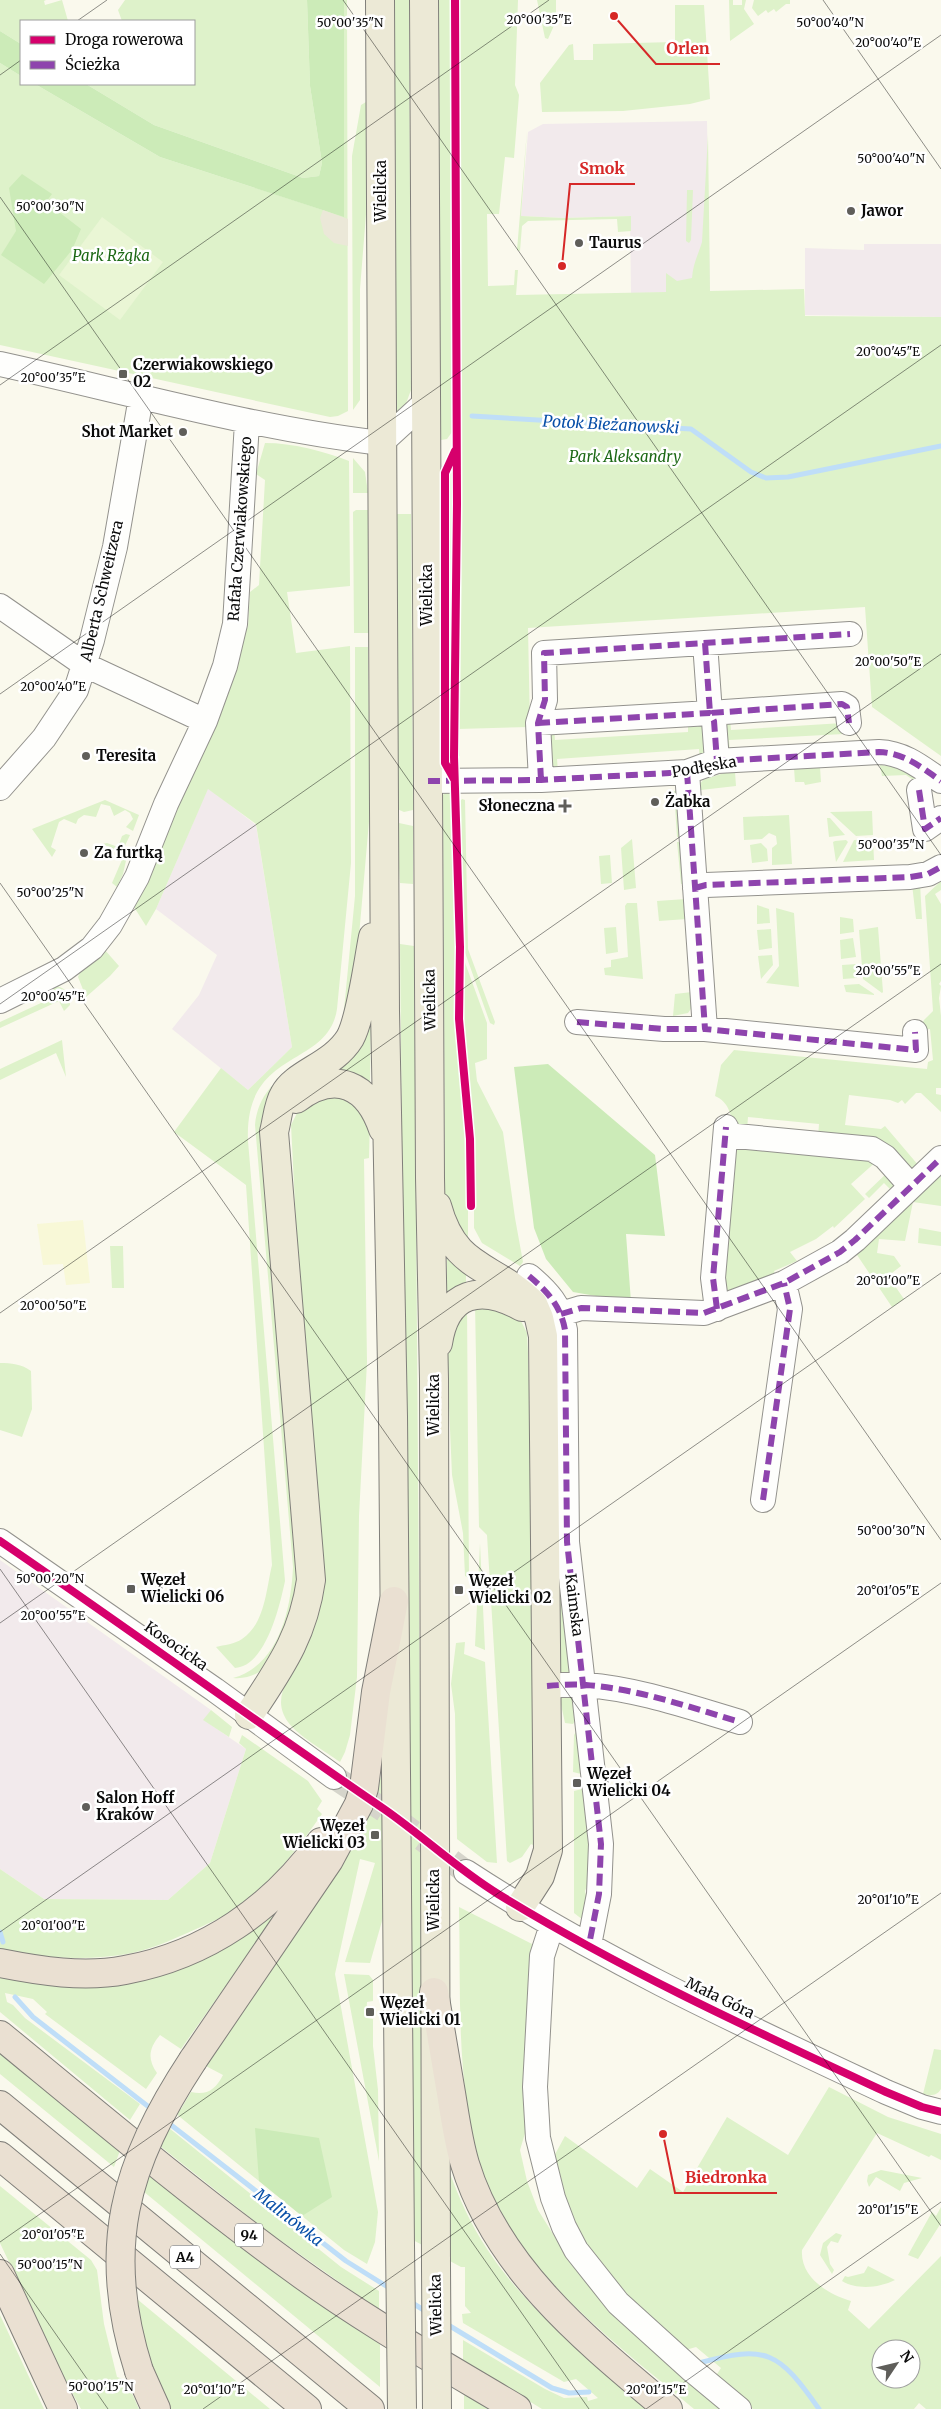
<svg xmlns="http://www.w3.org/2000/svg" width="941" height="2409" viewBox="0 0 941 2409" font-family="Merriweather,serif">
  <rect width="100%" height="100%" fill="#faf9ed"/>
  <!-- industrial -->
  <path fill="#f2eaec" d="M707,121l3,171 -79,1 -1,-77 -66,2 -43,-2 7,-84 15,-8z
    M864,244h77v73l-136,-2v-67l59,2z
    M208,788l48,37 36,222 -44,43 -76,-61 27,-34 18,-40 -61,-46z
    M0,1560l211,150 -7,10 42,29 -36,114 -42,37 -124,-1 -44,-30z"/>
  <!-- farmland -->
  <path fill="#f8f8d7" d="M83,1220l7,63 -24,2 -3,-21 -20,1 -6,-41z"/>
  <!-- green -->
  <path fill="#def2ca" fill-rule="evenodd" d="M0,0h46l-2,1 1,4 17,-5 6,21h-47v23l-21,-13z
    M125,0h182l3,86 12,77 -3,13 -16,2 -149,-53 -68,-41h108v-63h-72l-4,-11z
    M344,0h3l1,411 -10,5 -8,1 -330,-72v-282l21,13v8h14l125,73 163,53 21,-138z
    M394,0h15l2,390 -7,19 -8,8z
    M438,0h14l2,330 -2,102 -5,7 -6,1z
    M458,0h60l-3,85 4,10 -5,63 -9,-1 -6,57h-12l1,72 26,-1 1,-15h3l-2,25 150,-3v-19l11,8 15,-3c1,-14 6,-23 10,-36l6,-107 2,156 94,-2 1,27 136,1v439l-69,-49 -7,-100 -337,21 2,99 -72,2 2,27 -4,-1 3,-459z
    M537,0h19v21l-8,18 -3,-1z
    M729,0h4v5h9v-5h4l-2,9 10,15 -24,17z
    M754,0h36v4h-4l-10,8 -2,-3 -6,4 -2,-3 -8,6 -6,-8z
    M675,5h29l6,94 -20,5 -67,7 -81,1 -2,-29 29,-38 4,-1 1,16h19v-16l82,-2z
    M366,102l1,100 -7,87v111l-7,10 -1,-254 9,-51z
    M527,130l-6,86 43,2 67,-2v15l-13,1 -1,-13 -89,2 -6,5 -2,25 -3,-1z
    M687,190h6l-2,50 -2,3 -3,-2z
    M265,443c28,0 58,8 84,18l1,125 -63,6 9,61 54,-7 1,217 -14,146c-9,60 -93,38 -89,132l37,440c-5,24 -19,85 -50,87l-19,-21c8,-2 19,-3 26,-8 23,-15 24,-49 30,-74l-26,-380 -72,-53 47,-64 27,22 44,-43 -36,-223 -48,-35 -52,120 -10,17 -12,-19 67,-151 43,-125 4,-4 2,-35 9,-7 6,-105 -9,-6z
    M353,458l12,14 3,21h-15z
    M453,459l1,107 -2,191 -4,2 -2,-286z
    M356,510h12l2,123h-16l-1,-121z
    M396,514h15l2,296 -9,2 -7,-3z
    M355,647h13l2,163 -18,206c-17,59 -75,46 -89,107l37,432c2,40 -13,128 -67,123 46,-13 58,-68 60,-111l-38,-442c7,-62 69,-55 88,-105l12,-124z
    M730,718l1,12 112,-7 1,11 -115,6 1,13 -3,-2 -2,-31z
    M688,720l16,1 4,30 -8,10 -1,-12 -142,10 1,13 -9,-4 -2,-37 7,-3 1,12 133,-8z
    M880,765l20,3 20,14 -1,2 -13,-9 -24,1z
    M820,767l1,15 -16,3 -1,-3h-9l-1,-14z
    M727,772h8l1,14 -35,4 -1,-6 3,-4z
    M452,787l6,235 10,115v115l-23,-46 -2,-411z
    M674,791h9l3,46h-9z
    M462,799l3,1 3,149 27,73 -1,3 -4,-2 -28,-79 -4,-140z
    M105,800l34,15 -6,16 -7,-4 7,-8 -3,-6 -5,-3 -11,6 -4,-10 -9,-2 -5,13 -12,-2 -6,4 -2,5 -12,-5 -5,3 -8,25 5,3 -4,7 -20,-28z
    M872,811l1,24 -17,1 -26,-24z
    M789,815l3,49 -20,1v-17l5,-4 -1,-8 -7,-3 -7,6 -18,1 -1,-23z
    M827,818h3l15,17 -16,2z
    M399,823l14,3v58l-13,-1 -2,-30z
    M126,834l4,1 -8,17 -20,-8 5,-1 11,4 4,-11z
    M632,839l4,49 -12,2 -3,-42z
    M873,839l1,21 -31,2 11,-22z
    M835,841l11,-1 2,2 -12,20 -3,-20z
    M677,842h9l3,42h-8z
    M761,843l6,6 1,12 -16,2 -2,-18z
    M124,855l3,1 -4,18 -6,13 -5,-4z
    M610,855l2,28 -11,1 -2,-28z
    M941,881v9l-6,4 6,10v77l-2,3 2,2 -2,12 2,18v72h-5v6l5,1v17l-20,-19h-5l-11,11 -3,-4 -4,3 -8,-3 -41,-5 -4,30 36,4 4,-3 34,40 -11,3 -90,-32 1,-13 -71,-7 -1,13 -13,-2c-3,-13 -5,-26 -19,-32l6,-31 13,-15 193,19 1,-7 5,-2 -3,-31 -12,2 6,-11 9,-9 -8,-115z
    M920,883l2,36h-6l-4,-35z
    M686,899l1,20 -28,2 -2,-20z
    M627,903h10l6,76 -38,-4 -1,-7 7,-1v-7l17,-3 -3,-51z
    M757,905l12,4 1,14 -13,1z
    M776,908l18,5 5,74 -33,-4 13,-17z
    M840,917l13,2 1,13 -14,2z
    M616,927l2,25 -12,2 -2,-26z
    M878,927l5,65 -1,1 -19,-14 -4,-49z
    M771,929l1,19 -13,2 -2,-20z
    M853,938l3,19 -15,2 -1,-19z
    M400,944l14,2 10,1300 -11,-6z
    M104,949l15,17 -9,10 -24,21 -8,-20 3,-7z
    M772,955l1,10 -12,14 -3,-23z
    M463,957l24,66v36l-12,4 2,18 26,51 12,86 8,44 -3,4 -38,-23 -8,-15v-92l-11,-115z
    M857,964v14l-14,1 -1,-14z
    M859,984l15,10v1l-28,-3 -2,-7z
    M52,986c12,-1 18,7 18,19l-6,6 -5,-10 -59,27v-6l56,-26z
    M692,992l1,14 -5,7 -15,3 2,-22z
    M371,1001l-1,86 -44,-10z
    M62,1040l4,37 -10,-24 -56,27v-11z
    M339,1090l31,28 -1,40 -5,1 3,203 -8,154 -2,161 -7,58 -5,17 -5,10c-15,-11 -42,-26 -52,-40 -17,-24 1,-43 12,-63 7,-13 12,-26 16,-40l-25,-494 7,-14z
    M739,1144l139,16 -27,24 14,15 -31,29 -1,-2 -17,13 -26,13 7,9 -23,10 2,6 -46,17 -7,-5 7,-135z
    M941,1169v37l-28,-4 -8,39 -26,-2 -2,14 17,3 7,10 -13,10 16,23 -12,8 -37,-55z
    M888,1172l5,7v13l-9,-9 -15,15 -4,-4z
    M919,1228l22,4v14l-23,-3z
    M110,1246h13l1,42h-12z
    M474,1250h4l38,23v2c26,18 40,37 43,69l3,197 14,133 -4,4h-9l-5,-6 -5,-344c-13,-39 -46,-52 -79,-72z
    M447,1254l19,12v24l-19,9z
    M475,1303l45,16 7,14 11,223 -3,290 -4,-2 -9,13 -12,6 -3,-2 -20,-326 -8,-8z
    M467,1305l2,273 -4,-2 -2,-43 -11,-58 -6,-138z
    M0,1363c11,0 22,1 31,8l1,38 -10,28 -22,-7z
    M480,1543l5,107 -10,-4z
    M465,1642l-1,12 21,8 12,201 -10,-1 -30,-23 -2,-125 -4,-30 5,-41z
    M574,1691l7,19 -8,14 -8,-1 -6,-28z
    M211,1710l21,17 -3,10 -26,-17z
    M583,1721l12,144 -10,26 5,21 -3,11 -13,-10v-122l8,-2 -1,-15 -8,-2 1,-37z
    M242,1735l66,46 14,20 -5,8 5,5c-24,34 -53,73 -89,97 -9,6 -21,10 -30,15 -23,10 -47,22 -71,27 -41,8 -92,6 -132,-4v-80l44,30 124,1 42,-37 36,-114 -7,-6z
    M385,1767l-1,147 -14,49 -25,-1 30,-99 -15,-4 -25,115 43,238 -3,30 -8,22 -23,-14 -169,-137 4,-6 2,2 10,-17c16,4 25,-3 32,-17l-21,-11 163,-249z
    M282,1906l-101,143 -21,-14c-11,13 -13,24 -3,38l-11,16 -101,-75 2,-2 -14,-13 -28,-6 2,9 6,3 12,13 115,86 -10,16 -130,-108v-37l38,7 224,-60z
    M459,1907l77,39 -7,174 -9,30 7,31 11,29 33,53 71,76 83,70h-31c-77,-65 -180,-139 -212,-238 -27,-84 -21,-177 -23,-264z
    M344,1974l25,1 4,5v21l-6,1 -1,16 7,1v27l5,44 1,71z
    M0,2043l122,102 -8,22 -114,-93z
    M934,2049l7,1v39c-4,7 -11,7 -18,5z
    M829,2087l59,30 53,17v26l-10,-5 -2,2 -52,-24 -75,117c-2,27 25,44 49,51l-3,9 21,19 72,-73v153h-15l-7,-6 -5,6h-161l-38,-32 6,-9 -25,-21 -14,4 -78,-73 -33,-57 -18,-63 12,-22 72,52 13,-19 33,23 44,-75 61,38zM881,2349h30v30h-30z
    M169,2128l172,139 38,24v19l-112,-79 -107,-85z
    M150,2168l230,170v49l-237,-196z
    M881,2170l41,8 -18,5 -4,8 -24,-14 -7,10 -2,-6 1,-6z
    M449,2171c10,27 22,54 38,78 42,64 105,111 162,160h-107l-79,-48v-21l82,49 19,9 23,-1 1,4 10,-3 -22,-19 -12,3 -101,-59 -1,-9 9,-1 -6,-7v-39h-4l-13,-7z
    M0,2186l91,74 6,10 7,54 13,53 9,3 13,29h-58l-20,-37 -61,-129z
    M941,2207v16l-23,36 -10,-4 24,-43 4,4z
    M836,2233l6,2 -4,8 -7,-2 -4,6 3,17 4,6 -2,4 -12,-19 3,-12z
    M868,2266l27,14c-16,8 -38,10 -53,1l3,-5 3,1 16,-4z
    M137,2299l133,110h-103l-24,-73z
    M0,2315l44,94h-44z
    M464,2389l33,20h-33z"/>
  <!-- forest -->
  <path fill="#ccebb8" d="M307,0h37v217l-184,-60 -125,-73h51l68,41 149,53 16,-2 3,-13 -12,-77z
    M0,31l21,13v32l-21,-13z
    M22,174l30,20 -6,8 35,27 -9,21 -28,34 -43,-29 15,-24 -7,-43z
    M548,1064l107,91 10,81 -39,-2 5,68 -58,-10 -27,-33 -12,-31 -20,-161z
    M255,2128l64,10 13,59 -30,19 -43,-35z"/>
  <!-- pitch -->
  <path fill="#eaf6d5" d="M102,217l61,45 -43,58 -61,-45z"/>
  <!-- plaza -->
  <path fill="#ebe8d8" d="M323,210l25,9v27l-14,-3 -10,-9 -4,-16z"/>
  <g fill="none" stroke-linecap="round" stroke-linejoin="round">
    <!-- stream -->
    <path stroke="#bfdef8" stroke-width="5" d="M472,416l219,13 60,43 15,6 22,-1 153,-31
      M0,1932l3,10
      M15,1997l18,20 121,94
      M166,2121l180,140 45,28
      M409,2301l18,11
      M445,2323l107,65 17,5 20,-1
      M699,2363c68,-19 80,-11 120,46"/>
    <!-- minor-tunnel -->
    <path stroke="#d6d5cb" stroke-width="24" stroke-dasharray="24 12" stroke-linecap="butt" d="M334,1777l51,34 81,61"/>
    <defs>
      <path id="minor" d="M0,364c127,28 252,64 381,79l46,-42
        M0,606l85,59 120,56
        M705,643l5,70 132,-9 5,3 2,16
        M538,723l172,-10 4,8 3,40
        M687,772l18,257 211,21 -1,-18
        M541,780l-3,-57 7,-23 -1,-47 306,-19
        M428,781l113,-1 146,-8 30,-11 162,-9c25,1 42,15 62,29
        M0,788l44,-50 32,-48 16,-50 23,-93 26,-150
        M919,790l6,39 16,-11
        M695,888l11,-3 204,-8 18,-3 13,-7
        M0,1001l64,-32 28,-21 18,-23 27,-48 29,-73 39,-83 20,-55 10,-42 12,-202
        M577,1022l87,7h41
        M726,1135l146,14 13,8 25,28
        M529,1276c18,15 32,30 36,54l2,212 34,302 -2,50 -10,51
        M717,1309l-4,-31 13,-151
        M561,1314l20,-6 123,5 80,-30 56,-31 15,-12 86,-82
        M763,1500l27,-191 -6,-26
        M0,1541l215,149 119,87
        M547,1686c12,-1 26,-2 39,-1 52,4 103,22 154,37
        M466,1872c133,87 277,153 420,220l36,15 19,5
        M552,1925l-10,31 -7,131 3,51 15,60 11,29 12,23 42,53 74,67 47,39"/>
      <path id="major" d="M380,0l5,1011 8,406 7,829
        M424,0l6,1178 4,201 2,889
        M296,1099c40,-30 72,-14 87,30
        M437,1206c18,66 55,57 96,98l6,14 4,18 5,514 -8,26 -20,31
        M438,1343c8,-52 43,-59 84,-36
        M249,1715c30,-46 54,-78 62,-135l-37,-448c3,-11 4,-27 10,-37 11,-22 49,-29 66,-57 11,-20 18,-76 23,-101"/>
      <path id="highway" d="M0,1963c40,8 84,15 125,7 82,-15 148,-62 196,-128
        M434,1992c6,34 11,67 17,101 4,24 7,48 14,71 32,105 122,177 203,245
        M0,2035c95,78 190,158 290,231 72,53 150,97 227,143
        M193,2060l136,-200 30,-56 5,-16 12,-96 18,-91
        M0,2105l370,304
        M0,2156l307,253
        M0,2274l63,135
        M139,2371l17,38"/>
    </defs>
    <!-- minor casing -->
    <use href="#minor" stroke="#93928d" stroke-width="26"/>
    <!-- major casing -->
    <use href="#major" stroke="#807f7a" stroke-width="30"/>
    <!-- highway casing -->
    <use href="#highway" stroke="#807f7a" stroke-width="30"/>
    <!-- minor -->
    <use href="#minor" stroke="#fefefc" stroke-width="24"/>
    <!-- major -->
    <use href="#major" stroke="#ece9d6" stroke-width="28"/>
    <!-- highway -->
    <use href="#highway" stroke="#eae0d2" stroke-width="28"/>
    <defs>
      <path id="major-bridge" d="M400,2246l2,163
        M436,2268l1,141"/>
      <path id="highway-bridge" d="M139,2371c-39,-122 -15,-206 54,-311"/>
    </defs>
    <!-- major-bridge casing -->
    <use href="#major-bridge" stroke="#807f7a" stroke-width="30" stroke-linecap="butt"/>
    <!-- highway-bridge casing -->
    <use href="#highway-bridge" stroke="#807f7a" stroke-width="30" stroke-linecap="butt"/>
    <!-- major-bridge -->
    <use href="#major-bridge" stroke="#ece9d6" stroke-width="28"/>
    <!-- highway-bridge -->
    <use href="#highway-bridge" stroke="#eae0d2" stroke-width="28"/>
    <!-- quiet -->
    <path stroke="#8e44ad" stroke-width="6" stroke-dasharray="12 6" stroke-linecap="butt" d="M705,643l5,70 132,-9 5,3 2,16
      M538,723l172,-10 4,8 3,40
      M687,772l18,257 211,21 -1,-18
      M541,780l-3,-57 7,-23 -1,-47 306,-19
      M428,781l113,-1 146,-8 30,-11 162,-9c25,1 42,15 62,29
      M919,790l6,39 16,-11
      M695,888l11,-3 204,-8 18,-3 13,-7
      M577,1022l87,7h41
      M529,1276c18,15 32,30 36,54l2,212 34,302 -2,50 -10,51
      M717,1309l-4,-31 13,-151
      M561,1314l20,-6 123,5 80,-30 56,-31 15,-12 86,-82
      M763,1500l27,-191 -6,-26
      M547,1686c12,-1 26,-2 39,-1 52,4 103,22 154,37"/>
    <defs>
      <path id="cycleway" d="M455,0l2,504 -3,253 6,190 -1,72 11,120 1,67
        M454,779l-9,-16v-290l10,-22
        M0,1541c129,88 255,180 384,268 39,27 73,60 114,85 124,76 257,137 388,198l36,15 19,5"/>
    </defs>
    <!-- cycleway casing -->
    <use href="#cycleway" stroke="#fff" stroke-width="11"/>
    <!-- cycleway -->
    <use href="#cycleway" stroke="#d6006c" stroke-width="8"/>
  </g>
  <!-- ticks -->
  <path fill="none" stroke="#0b0b0b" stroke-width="1" stroke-opacity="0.45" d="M343,0l598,855M823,0l118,169M77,21l30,-21M0,75l21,-15M0,197l941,1343M0,385l549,-385M0,694l941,-659M0,883l941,1343M0,1004l941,-659M0,1313l941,-659M0,1569l589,840M0,1623l941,-659M0,1932l941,-659M0,2242l941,-659M0,2254l108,155M203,2409l738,-516M646,2409l295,-207"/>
  <!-- markers -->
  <g fill="#5f5e5a" stroke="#fff" stroke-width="2">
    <circle cx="851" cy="211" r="5"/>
    <circle cx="579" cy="243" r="5"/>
    <rect x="118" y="369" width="10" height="10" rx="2.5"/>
    <circle cx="183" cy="432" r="5"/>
    <circle cx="86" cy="756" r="5"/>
    <circle cx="655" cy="802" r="5"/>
    <path d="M562.5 798.5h5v5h5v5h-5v5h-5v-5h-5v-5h5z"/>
    <circle cx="84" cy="853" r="5"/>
    <rect x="126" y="1584" width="10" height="10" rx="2.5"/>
    <rect x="454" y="1585" width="10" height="10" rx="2.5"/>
    <rect x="572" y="1778" width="10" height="10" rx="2.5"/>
    <circle cx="86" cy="1807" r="5"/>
    <rect x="370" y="1830" width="10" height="10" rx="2.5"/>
    <rect x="365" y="2007" width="10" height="10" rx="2.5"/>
  </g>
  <g text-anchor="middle" stroke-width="5" stroke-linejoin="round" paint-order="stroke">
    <!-- shield labels -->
    <g fill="#fff" stroke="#545454" stroke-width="1">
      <rect x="235" y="2223.5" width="28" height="23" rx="4"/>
      <rect x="170" y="2245.5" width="30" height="23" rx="4"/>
    </g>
    <g font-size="14" font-weight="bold" fill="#0b0b0b">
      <text x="249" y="2240">94</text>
      <text x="185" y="2262">A4</text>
    </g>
    <!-- street labels -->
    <g font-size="15" fill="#0b0b0b" stroke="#fff">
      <text transform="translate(381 191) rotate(-90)" y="5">Wielicka</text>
      <text transform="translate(240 529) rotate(-86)" y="5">Rafała Czerwiakowskiego</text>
      <text transform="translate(102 591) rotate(-77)" y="5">Alberta Schweitzera</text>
      <text transform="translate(427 595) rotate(-90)" y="5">Wielicka</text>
      <text transform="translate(704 767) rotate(-10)" y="5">Podłęska</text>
      <text transform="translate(430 1000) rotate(-91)" y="5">Wielicka</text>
      <text transform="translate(434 1405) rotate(-90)" y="5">Wielicka</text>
      <text transform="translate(574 1605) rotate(83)" y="5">Kaimska</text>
      <text transform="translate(176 1646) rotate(35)" y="5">Kosocicka</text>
      <text transform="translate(434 1900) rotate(-90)" y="5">Wielicka</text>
      <text transform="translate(720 1998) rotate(26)" y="5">Mała Góra</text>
      <text transform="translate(436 2305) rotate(-91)" y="5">Wielicka</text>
    </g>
    <!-- poi labels -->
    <g font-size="15" font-weight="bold" fill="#0b0b0b" stroke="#fff" text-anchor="start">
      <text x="861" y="216">Jawor</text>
      <text x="589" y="248">Taurus</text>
      <text x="133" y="370">Czerwiakowskiego<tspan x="133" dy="17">02</tspan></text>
      <text x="173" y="437" text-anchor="end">Shot Market</text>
      <text x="96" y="761">Teresita</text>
      <text x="665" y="807">Żabka</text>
      <text x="555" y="811" text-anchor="end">Słoneczna</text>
      <text x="94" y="858">Za furtką</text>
      <text x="141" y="1585">Węzeł<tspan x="141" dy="17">Wielicki 06</tspan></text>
      <text x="469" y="1586">Węzeł<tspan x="469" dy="17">Wielicki 02</tspan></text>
      <text x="587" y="1779">Węzeł<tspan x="587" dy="17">Wielicki 04</tspan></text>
      <text x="96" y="1803">Salon Hoff<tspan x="96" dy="17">Kraków</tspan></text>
      <text x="365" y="1831" text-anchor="end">Węzeł<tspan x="365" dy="17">Wielicki 03</tspan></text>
      <text x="380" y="2008">Węzeł<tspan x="380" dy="17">Wielicki 01</tspan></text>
    </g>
    <!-- park labels -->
    <g font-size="15" font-style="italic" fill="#1c6815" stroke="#fff">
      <text x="111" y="261">Park Rżąka</text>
      <text x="625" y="462">Park Aleksandry</text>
    </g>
    <!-- water labels -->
    <g font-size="16" font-style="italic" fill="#084fa8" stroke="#fff">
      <text transform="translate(611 424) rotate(3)" y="6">Potok Bieżanowski</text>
      <text transform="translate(289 2217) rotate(38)" y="6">Malinówka</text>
    </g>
  </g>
  <g font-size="12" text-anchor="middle" fill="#0b0b0b" stroke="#fff" stroke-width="5" stroke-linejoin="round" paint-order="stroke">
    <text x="539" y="24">20°00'35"E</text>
    <text x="350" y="27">50°00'35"N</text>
    <text x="830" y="27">50°00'40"N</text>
    <text x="888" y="47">20°00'40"E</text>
    <text x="891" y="163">50°00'40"N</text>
    <text x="50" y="211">50°00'30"N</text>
    <text x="888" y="356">20°00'45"E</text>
    <text x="53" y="382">20°00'35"E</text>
    <text x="888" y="666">20°00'50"E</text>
    <text x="53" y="691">20°00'40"E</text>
    <text x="891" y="849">50°00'35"N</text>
    <text x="50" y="897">50°00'25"N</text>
    <text x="888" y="975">20°00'55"E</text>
    <text x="53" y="1001">20°00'45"E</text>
    <text x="888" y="1285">20°01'00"E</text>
    <text x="53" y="1310">20°00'50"E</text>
    <text x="891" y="1535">50°00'30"N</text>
    <text x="50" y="1583">50°00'20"N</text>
    <text x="888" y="1595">20°01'05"E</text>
    <text x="53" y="1620">20°00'55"E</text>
    <text x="888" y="1904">20°01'10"E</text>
    <text x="53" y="1930">20°01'00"E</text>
    <text x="888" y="2214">20°01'15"E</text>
    <text x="53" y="2239">20°01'05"E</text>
    <text x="50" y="2269">50°00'15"N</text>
    <text x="101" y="2391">50°00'15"N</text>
    <text x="214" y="2394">20°01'10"E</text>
    <text x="656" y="2394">20°01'15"E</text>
  </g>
  <!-- callouts -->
  <path fill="none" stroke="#d62828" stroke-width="2" d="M614 16L656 64H720M562 266L570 184H635M663 2134L675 2193H777"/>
  <g fill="#d62828" stroke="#fff" stroke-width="2">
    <circle cx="614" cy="16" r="5"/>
    <circle cx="562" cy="266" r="5"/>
    <circle cx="663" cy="2134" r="5"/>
  </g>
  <g font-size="16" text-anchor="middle" font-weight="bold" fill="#d62828" stroke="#fff" stroke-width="5" stroke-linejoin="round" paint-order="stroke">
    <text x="688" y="54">Orlen</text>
    <text x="602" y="174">Smok</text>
    <text x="726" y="2183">Biedronka</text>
  </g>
  <!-- legend -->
  <rect x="20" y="20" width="175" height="65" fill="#ffffff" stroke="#9d9d9d"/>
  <rect x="30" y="36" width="25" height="8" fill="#d6006c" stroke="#9d9d9d"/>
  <text x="65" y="45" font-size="15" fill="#0b0b0b">Droga rowerowa</text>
  <rect x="30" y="61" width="25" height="8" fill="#8e44ad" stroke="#9d9d9d"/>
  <text x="65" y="70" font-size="15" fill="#0b0b0b">Ścieżka</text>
  <!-- north arrow -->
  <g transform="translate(896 2364) rotate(55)"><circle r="24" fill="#ffffff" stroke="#9d9d9d"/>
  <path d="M0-4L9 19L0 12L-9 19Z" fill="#5f5e5a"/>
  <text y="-8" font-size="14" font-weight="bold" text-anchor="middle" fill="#0b0b0b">N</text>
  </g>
</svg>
